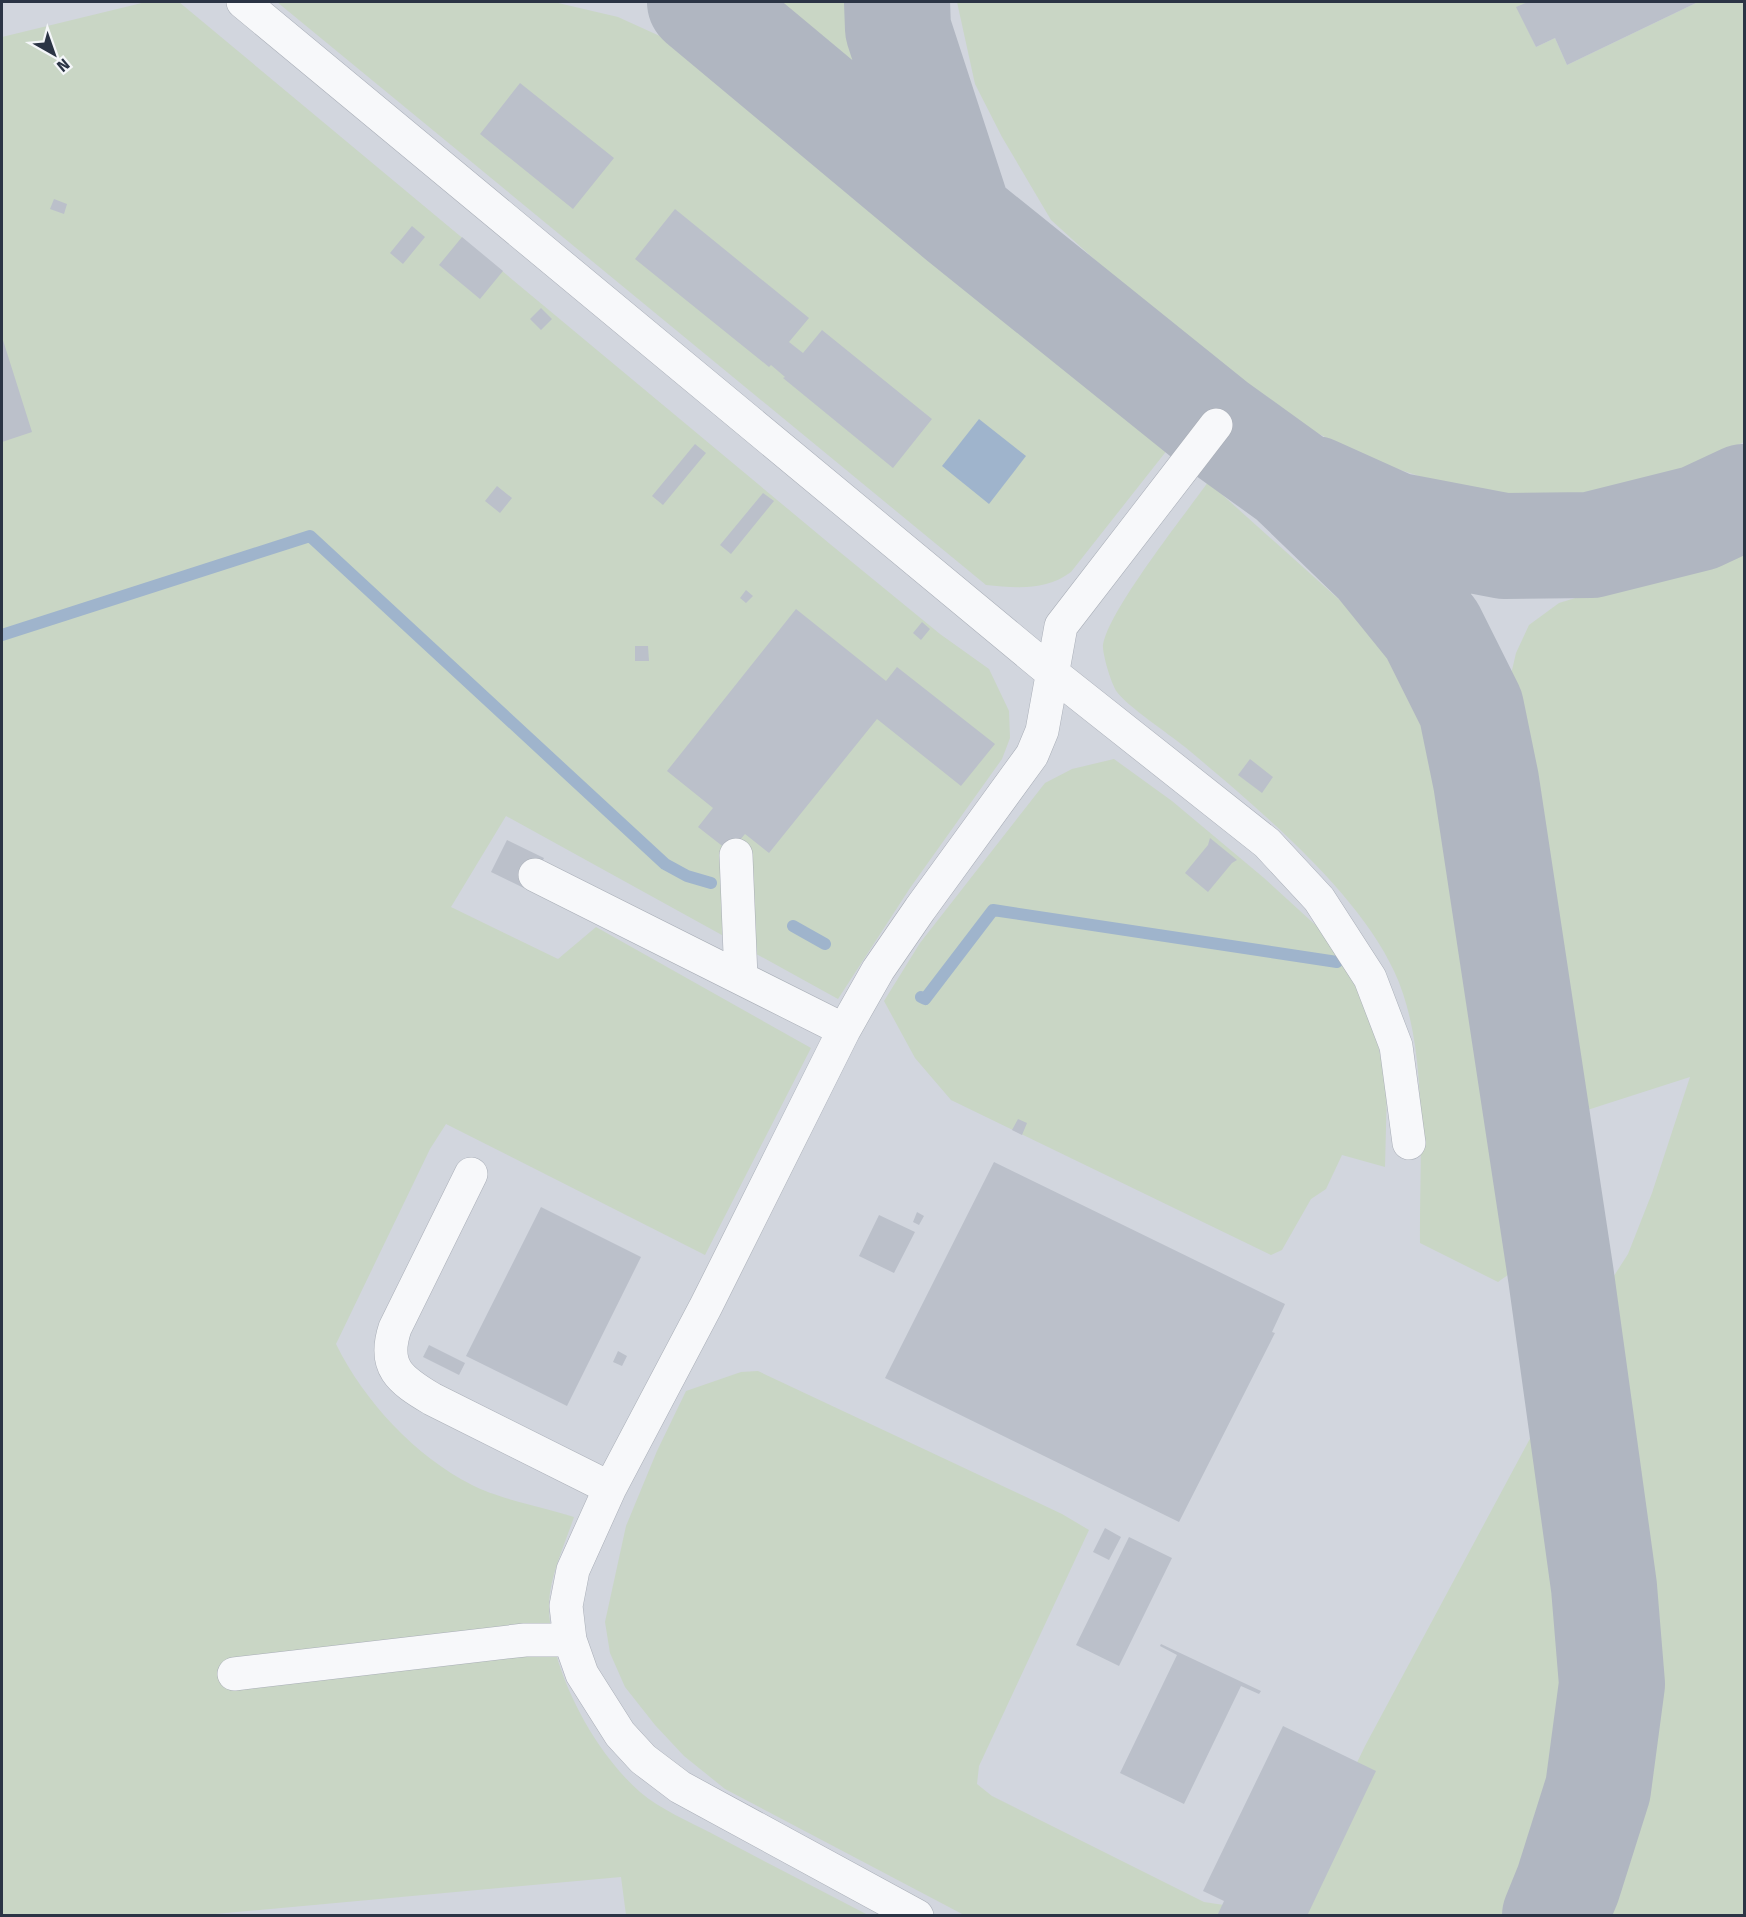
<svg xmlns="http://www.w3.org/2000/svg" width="1746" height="1917" viewBox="0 0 1746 1917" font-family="'Fira Sans',sans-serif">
  <rect width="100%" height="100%" fill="#e4e7ec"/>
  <!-- built -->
  <path fill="#d2d6de" d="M2,2h1742v1913l-1742,1z"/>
  <!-- green -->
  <path fill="#c9d6c5" d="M146,2h33l651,542 110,90 49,35 20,42 1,27 -8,21 -92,129 -72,111 -332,-183 -55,91 107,52 38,-32 215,121 -106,207 -259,-131 -16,25 -94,195c28,57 79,112 136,141 27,14 71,22 102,32 -9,27 -24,58 -25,87 -1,63 44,147 91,188 20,17 48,29 71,41 52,28 105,55 157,82h-242l-5,-38 -417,38h-202v-1878z
    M277,2h277l64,15 66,30 484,402 -97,123c-25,19 -55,16 -85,13z
    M777,2h81l14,77z
    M957,2h571l-11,5 19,40 19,-9 12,27 131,-63h46v440l-68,34 -53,14 -57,5 -62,-1 -70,-13 -61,-20 -56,-28 -54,-36 -128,-101 -84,-76 -49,-83 -27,-53z
    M1208,482l145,130 41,50 26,46 18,52 16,86 36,197 31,213 -9,16 -14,10 -78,-39c-1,-83 10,-196 -26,-272 -37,-81 -141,-167 -209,-224 -16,-13 -58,-41 -68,-55 -6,-9 -13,-33 -14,-44 0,-31 84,-136 105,-166z
    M1744,555v1360h-161l40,-113 16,-69 -1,-129 -35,-311 25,-39 24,-61 38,-116 -112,36 -11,-84 -44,-264 -17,-69 10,-43 13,-28 30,-22 62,-19 78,-16z
    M1114,759l58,42 92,77 58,53 33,42 18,47 14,69 -2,78 -43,-12 -16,34 -15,10 -29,51 -11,5 -320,-155 -36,-42 -31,-57 36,-58 125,-160 27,-14z
    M758,1371l304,143 27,16 -110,236 -2,18 15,12 212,106 80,12 81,-168 176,-328 19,110 10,168 -26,125 -38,94h-542l-239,-126 -41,-33 -29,-31 -30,-38 -15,-34 -5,-31 21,-96 31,-75 29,-60 55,-19z"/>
  <!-- water -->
  <path fill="#9fb4cc" d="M979,419l47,37 -37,48 -47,-38z"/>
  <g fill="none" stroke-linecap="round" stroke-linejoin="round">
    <!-- stream -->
    <path stroke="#9fb4cc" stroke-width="12" d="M2,635l308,-99 355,328 22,12 24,7
      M793,926l32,18
      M921,997l4,2 68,-89 344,52"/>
    <!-- taxiway -->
    <path stroke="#b0b6c1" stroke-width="106" d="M700,2l260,217 256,206 75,54 86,83 55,68 39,78 15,73 75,495 43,311 8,97 -14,105 -30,95 -13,32
      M897,2l1,27 62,190
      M1314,489l80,36 110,21 87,-1 108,-27 45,-21"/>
  </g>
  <!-- building -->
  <path fill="#bbc0ca" d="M1528,2h170l-131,63 -12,-27 -19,9 -20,-40z
    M520,83l94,75 -41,51 -93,-75z
    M54,199l13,5 -3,10 -14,-5z
    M675,209l134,109 -20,24 14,11 19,-23 110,89 -39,49 -110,-90 2,-1 -14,-12 -2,2 -134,-108z
    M412,226l13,11 -22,27 -13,-11z
    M462,237l41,34 -23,28 -41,-34z
    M541,308l11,11 -11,11 -11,-11z
    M2,337l30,95 -30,10z
    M695,444l11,9 -43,52 -11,-9z
    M497,486l15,12 -12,15 -15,-12z
    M763,493l11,8 -43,53 -11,-9z
    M746,590l7,6 -7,7 -6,-5z
    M796,609l90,72 11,-14 98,77 -34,42 -84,-67 -108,134 -24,-19 -15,18 -32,-25 15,-19 -46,-37z
    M922,622l8,7 -9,11 -8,-7z
    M635,646h13l1,15h-14z
    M1250,759l23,18 -11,16 -24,-18z
    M1210,838l27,22 -5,3 -24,29 -23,-19 23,-28z
    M507,840l37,18 -16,32 -37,-18z
    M1018,1119l9,4 -5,12 -10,-5z
    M994,1162l291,142 -13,28 3,1 -96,189 -294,-144z
    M541,1207l100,50 -74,149 -101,-50z
    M917,1212l7,4 -5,9 -6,-3z
    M879,1215l36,17 -21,41 -35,-17z
    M429,1345l36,18 -6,12 -36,-18z
    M618,1351l9,5 -5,10 -9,-4z
    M1105,1528l16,9 -12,23 -16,-8z
    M1129,1537l43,21 -53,108 -43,-21z
    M1161,1644l100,47 -2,3 -18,-8 -57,118 -64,-31 57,-118 -17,-9z
    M1283,1726l93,45 -69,145h-90l7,-15 -21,-10z"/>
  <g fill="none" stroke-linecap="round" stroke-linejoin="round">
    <defs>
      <path id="minor" d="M243,2l808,670 216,171 52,56 51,79 26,68 13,97
        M736,855l5,123
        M535,875l309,155
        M471,1174l-76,154c-13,39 5,52 37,71l178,89
        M234,1674l291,-34h45
        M917,1916l-237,-129 -37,-28 -23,-25 -38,-60 -12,-34 -4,-34 7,-36 37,-82 96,-182 138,-276 34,-60 42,-61 112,-154 10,-24 19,-105 155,-201"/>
    </defs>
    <!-- minor casing -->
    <use href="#minor" stroke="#a9aeb7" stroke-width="34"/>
    <!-- minor -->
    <use href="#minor" stroke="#f7f8fa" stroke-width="33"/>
  </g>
  <!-- border -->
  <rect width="1746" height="1917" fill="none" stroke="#2b3445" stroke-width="6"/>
  <!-- north arrow -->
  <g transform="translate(54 54) rotate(140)" stroke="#f4f6f9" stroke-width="4.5" paint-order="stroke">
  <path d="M0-4.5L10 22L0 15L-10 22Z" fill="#2b3445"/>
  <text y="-9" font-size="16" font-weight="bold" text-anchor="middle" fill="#2b3445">N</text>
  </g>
</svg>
